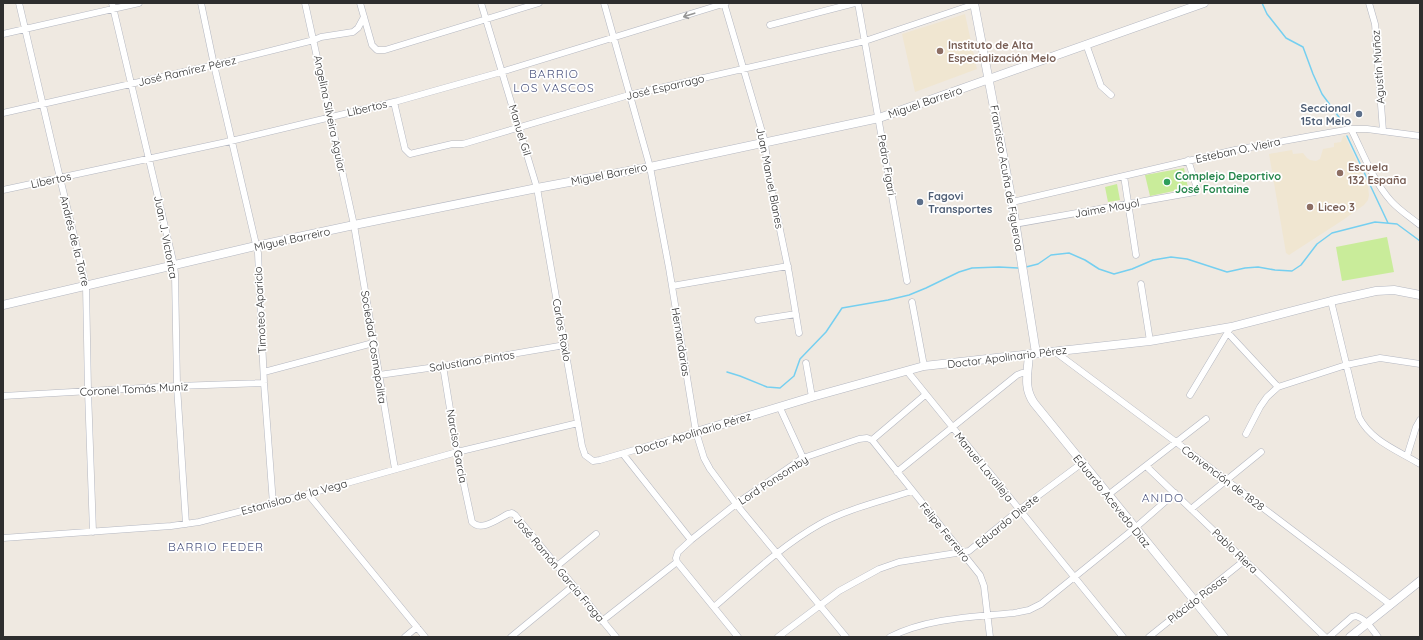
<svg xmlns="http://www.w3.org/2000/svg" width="1423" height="640" viewBox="0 0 1423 640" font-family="Quicksand,sans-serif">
  <rect width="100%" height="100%" fill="#efe9e1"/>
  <!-- education -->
  <path fill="#f0e6d1" d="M965,14l12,55 -62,23 -13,-58z
    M1343,136h2l23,50 1,9 -1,5 -4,5 -21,15 -54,35 -3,-2 -17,-99 23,-4 1,4 10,-1 4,5 3,2 6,1 4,-2 3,-10 11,-2v-4l7,-1z"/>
  <!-- pitch -->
  <path fill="#c9ec9a" d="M1184,168l4,20 -38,8 -5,-21z
    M1117,184l3,16 -12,2 -3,-15z
    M1387,237l7,35 -52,9 -6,-34z"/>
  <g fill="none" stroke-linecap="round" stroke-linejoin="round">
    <!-- stream -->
    <path stroke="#75cff0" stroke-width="1.5" d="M1262,3l5,11 19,24 17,9 10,27 9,20 22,30
      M1347,136l41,87
      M1026,267l12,-3 13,-9 18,-2 16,7 14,9 15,5 18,-5 21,-9 18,-3 16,2 40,13 18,-4 13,-1 17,3 17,1 9,-6 16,-21 15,-11 43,-11 22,2 23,17
      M727,372l13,4 27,11 13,1 14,-12 6,-17 26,-27 16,-24 46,-8 21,-5 17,-7 33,-16 13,-4 27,-1 19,1"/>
    <defs>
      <path id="street" d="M19,3l41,175 26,107 2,106 5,141
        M112,3l62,262 1,9 2,112 9,138
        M201,3l13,62 44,188 6,130 9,121
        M305,3l49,222 41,244
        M360,3l12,42 5,5h8l154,-47
        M481,3l56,185 45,258 3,9 8,6 7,-1 96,-28
        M604,3l46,164 19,101 27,164 8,26 6,11 26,35 110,133
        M724,3l41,139 3,30 21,101 10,60
        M858,3l49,278
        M1369,3l6,21 8,107
        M770,25l85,-22
        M3,34l136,-31
        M1086,44l15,42 10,9
        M394,102l11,47 5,5 4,-1 38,-9h11l166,-49 236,-54 110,-37
        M3,113l211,-48 100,-25 7,-3 32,-5 5,-4 6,-11
        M1351,129c12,24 22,52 40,72 8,9 19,16 29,24
        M1124,176l12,79
        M3,190l228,-49 167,-40 103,-29 225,-69
        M1012,202l223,-52 76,-14 40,-7h16l53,7
        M1015,224l180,-32 2,-4 -9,-28
        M1141,284l9,57
        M672,286l116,-20
        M1331,301l28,116c12,24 38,33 61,47
        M912,302l12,64
        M758,320l38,-6
        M1228,333l50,54
        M1054,351l122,91 215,163
        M806,363l6,34
        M443,366l14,86 15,70c9,10 26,-3 36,-8l4,-1 3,2 101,122
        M907,371l216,266
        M264,372l109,-29
        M379,375l64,-9 122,-21
        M1190,395l41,-68
        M3,396l174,-10 87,-3
        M780,408l23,50
        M1246,434l14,-27 7,-10 11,-10 68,-22 34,-7 40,6
        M872,440l108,135 4,11 6,51
        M872,440l53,-45
        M623,454l68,86
        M1407,456l9,-29 4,-7
        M1146,466l179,171
        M897,472l120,-97 5,-2h6
        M308,494l117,143
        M1108,495l98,-76
        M1191,509l70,-57
        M3,538l168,-12 28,-4 109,-28 149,-42 121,-29
        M677,562l-1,-4 2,-6 13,-12 45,-36 67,-46 56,-19 8,-1 5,2
        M677,562l61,75
        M557,566l39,-32
        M714,607c34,-29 67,-61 106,-83 27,-15 62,-23 92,-33
        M602,621l75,-59
        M405,637l12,-10
        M511,637l62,-51
        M778,637l61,-46 40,-22 20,-7 70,-11 50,-41 63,-47
        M890,637c37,-19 83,-20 124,-24l15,-3 12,-6 94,-76 40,-35
        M1149,637l96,-77
        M1329,637l23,-20 4,-1c10,3 16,13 22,21"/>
      <path id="secondary" d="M974,3l38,199 24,151
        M3,305l253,-59 98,-21 183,-37 113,-21 229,-49 325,-115
        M1029,354c-1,19 -6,33 5,49l190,234
        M696,432l116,-35 112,-31 226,-25 81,-14 100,-26 45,-10 18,-1 26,5
        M1350,637l70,-56"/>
    </defs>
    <!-- street casing -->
    <use href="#street" stroke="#b4b7c1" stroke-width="7"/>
    <!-- secondary casing -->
    <use href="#secondary" stroke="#b4b7c1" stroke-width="9"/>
    <!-- street -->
    <use href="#street" stroke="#fff" stroke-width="6"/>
    <!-- secondary -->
    <use href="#secondary" stroke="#fff" stroke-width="8"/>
  </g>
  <!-- one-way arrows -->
  <defs><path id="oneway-shaft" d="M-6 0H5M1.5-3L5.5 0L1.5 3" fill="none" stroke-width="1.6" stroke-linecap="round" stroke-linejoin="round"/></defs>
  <use stroke="#969696" href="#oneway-shaft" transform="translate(689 15) rotate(162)"/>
  <!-- markers -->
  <g fill="#8d6e63" stroke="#fff" stroke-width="1.5">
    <circle cx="940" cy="51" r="4"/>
    <circle cx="1340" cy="173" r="4"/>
    <circle cx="1310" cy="207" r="4"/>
  </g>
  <g fill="#5c6f8a" stroke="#fff" stroke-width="1.5">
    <circle cx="1359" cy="114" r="4"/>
    <circle cx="920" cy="202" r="4"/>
  </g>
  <circle fill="#2e9e5b" stroke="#fff" stroke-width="1.5" cx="1167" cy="182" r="4"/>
  <g text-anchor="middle" stroke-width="3.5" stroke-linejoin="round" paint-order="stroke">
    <!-- education labels -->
    <g font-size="11" font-weight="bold" fill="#785e54" stroke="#fff" text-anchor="start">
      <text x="948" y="49">Instituto de Alta<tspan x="948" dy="13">Especialización Melo</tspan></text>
      <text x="1348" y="171">Escuela<tspan x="1348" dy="13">132 España</tspan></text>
      <text x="1318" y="211">Liceo 3</text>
    </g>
    <!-- street labels -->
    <g font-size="11" fill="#2e2e2e" stroke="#fff">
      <text transform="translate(1378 67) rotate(-94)" y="4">Agustín Muñoz</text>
      <text transform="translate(187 71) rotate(-13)" y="4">José Ramírez Pérez</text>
      <text transform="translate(665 87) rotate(-13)" y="4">José Esparrago</text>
      <text transform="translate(925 102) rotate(-19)" y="4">Miguel Barreiro</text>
      <text transform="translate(367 108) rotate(-13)" y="4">Libertos</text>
      <text transform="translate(330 114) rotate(78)" y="4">Angelina Silveira Aguiar</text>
      <text transform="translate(520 130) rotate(73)" y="4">Manuel Gil</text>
      <text transform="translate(1238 150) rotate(-12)" y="4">Esteban O. Vieira</text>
      <text transform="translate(887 165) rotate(80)" y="4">Pedro Figari</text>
      <text transform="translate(609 174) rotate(-11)" y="4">Miguel Barreiro</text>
      <text transform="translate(770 178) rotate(79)" y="4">Juan Manuel Blanes</text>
      <text transform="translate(1007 178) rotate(80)" y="4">Francisco Acuña de Figueroa</text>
      <text transform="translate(51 180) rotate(-12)" y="4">Libertos</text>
      <text transform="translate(1107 208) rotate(-10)" y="4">Jaime Mayol</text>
      <text transform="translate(166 237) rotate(79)" y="4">Juan J. Victorica</text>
      <text transform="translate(292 239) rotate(-12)" y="4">Miguel Barreiro</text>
      <text transform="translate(75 241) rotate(76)" y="4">Andrés de la Torre</text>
      <text transform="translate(260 310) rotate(-93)" y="4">Timoteo Aparicio</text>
      <text transform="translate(562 330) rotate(80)" y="4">Carlos Roxlo</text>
      <text transform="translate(681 342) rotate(81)" y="4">Hernandarias</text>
      <text transform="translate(374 347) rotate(81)" y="4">Sociedad Cosmopolita</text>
      <text transform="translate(1007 357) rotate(-7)" y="4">Doctor Apolinario Pérez</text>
      <text transform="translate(472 361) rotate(-9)" y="4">Salustiano Pintos</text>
      <text transform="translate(134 389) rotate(-3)" y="4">Coronel Tomás Muniz</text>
      <text transform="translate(693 433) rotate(-17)" y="4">Doctor Apolinario Pérez</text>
      <text transform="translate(457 446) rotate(80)" y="4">Narciso Garcia</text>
      <text transform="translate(984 467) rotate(51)" y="4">Manuel Lavalleja</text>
      <text transform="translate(1223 478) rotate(37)" y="4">Convención de 1828</text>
      <text transform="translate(773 480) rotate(-33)" y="4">Lord Ponsomby</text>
      <text transform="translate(294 497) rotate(-15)" y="4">Estanislao de la Vega</text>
      <text transform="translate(1112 501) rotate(51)" y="4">Eduardo Acevedo Diaz</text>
      <text transform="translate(1007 521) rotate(-39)" y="4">Eduardo Dieste</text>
      <text transform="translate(945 532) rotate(51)" y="4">Felipe Ferreiro</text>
      <text transform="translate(1235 551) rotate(44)" y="4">Pablo Riera</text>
      <text transform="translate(559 569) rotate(50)" y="4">José Ramón Garcia Fraga</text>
      <text transform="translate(1197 599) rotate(-38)" y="4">Plácido Rosas</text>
    </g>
    <!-- service labels -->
    <g font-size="11" font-weight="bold" fill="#4e5e75" stroke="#fff" text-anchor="end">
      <text x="1351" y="112">Seccional<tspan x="1351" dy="13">15ta Melo</tspan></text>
      <text x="928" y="200" text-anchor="start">Fagovi<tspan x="928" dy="13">Transportes</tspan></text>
    </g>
    <!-- leisure labels -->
    <g font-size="11" font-weight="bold" fill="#27864d" stroke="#fff" text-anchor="start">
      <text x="1175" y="180">Complejo Deportivo<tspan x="1175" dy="13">José Fontaine</tspan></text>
    </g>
    <!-- neighbourhood labels -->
    <g font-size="12" letter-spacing="1" fill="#4d5680" stroke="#fff">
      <text x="554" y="78">BARRIO<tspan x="554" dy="14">LOS VASCOS</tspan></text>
      <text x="1163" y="502">ANIDO</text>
      <text x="216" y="551">BARRIO FEDER</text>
    </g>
  </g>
  <!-- border -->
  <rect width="1423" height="640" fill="none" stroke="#2e2e2e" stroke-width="8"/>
</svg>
